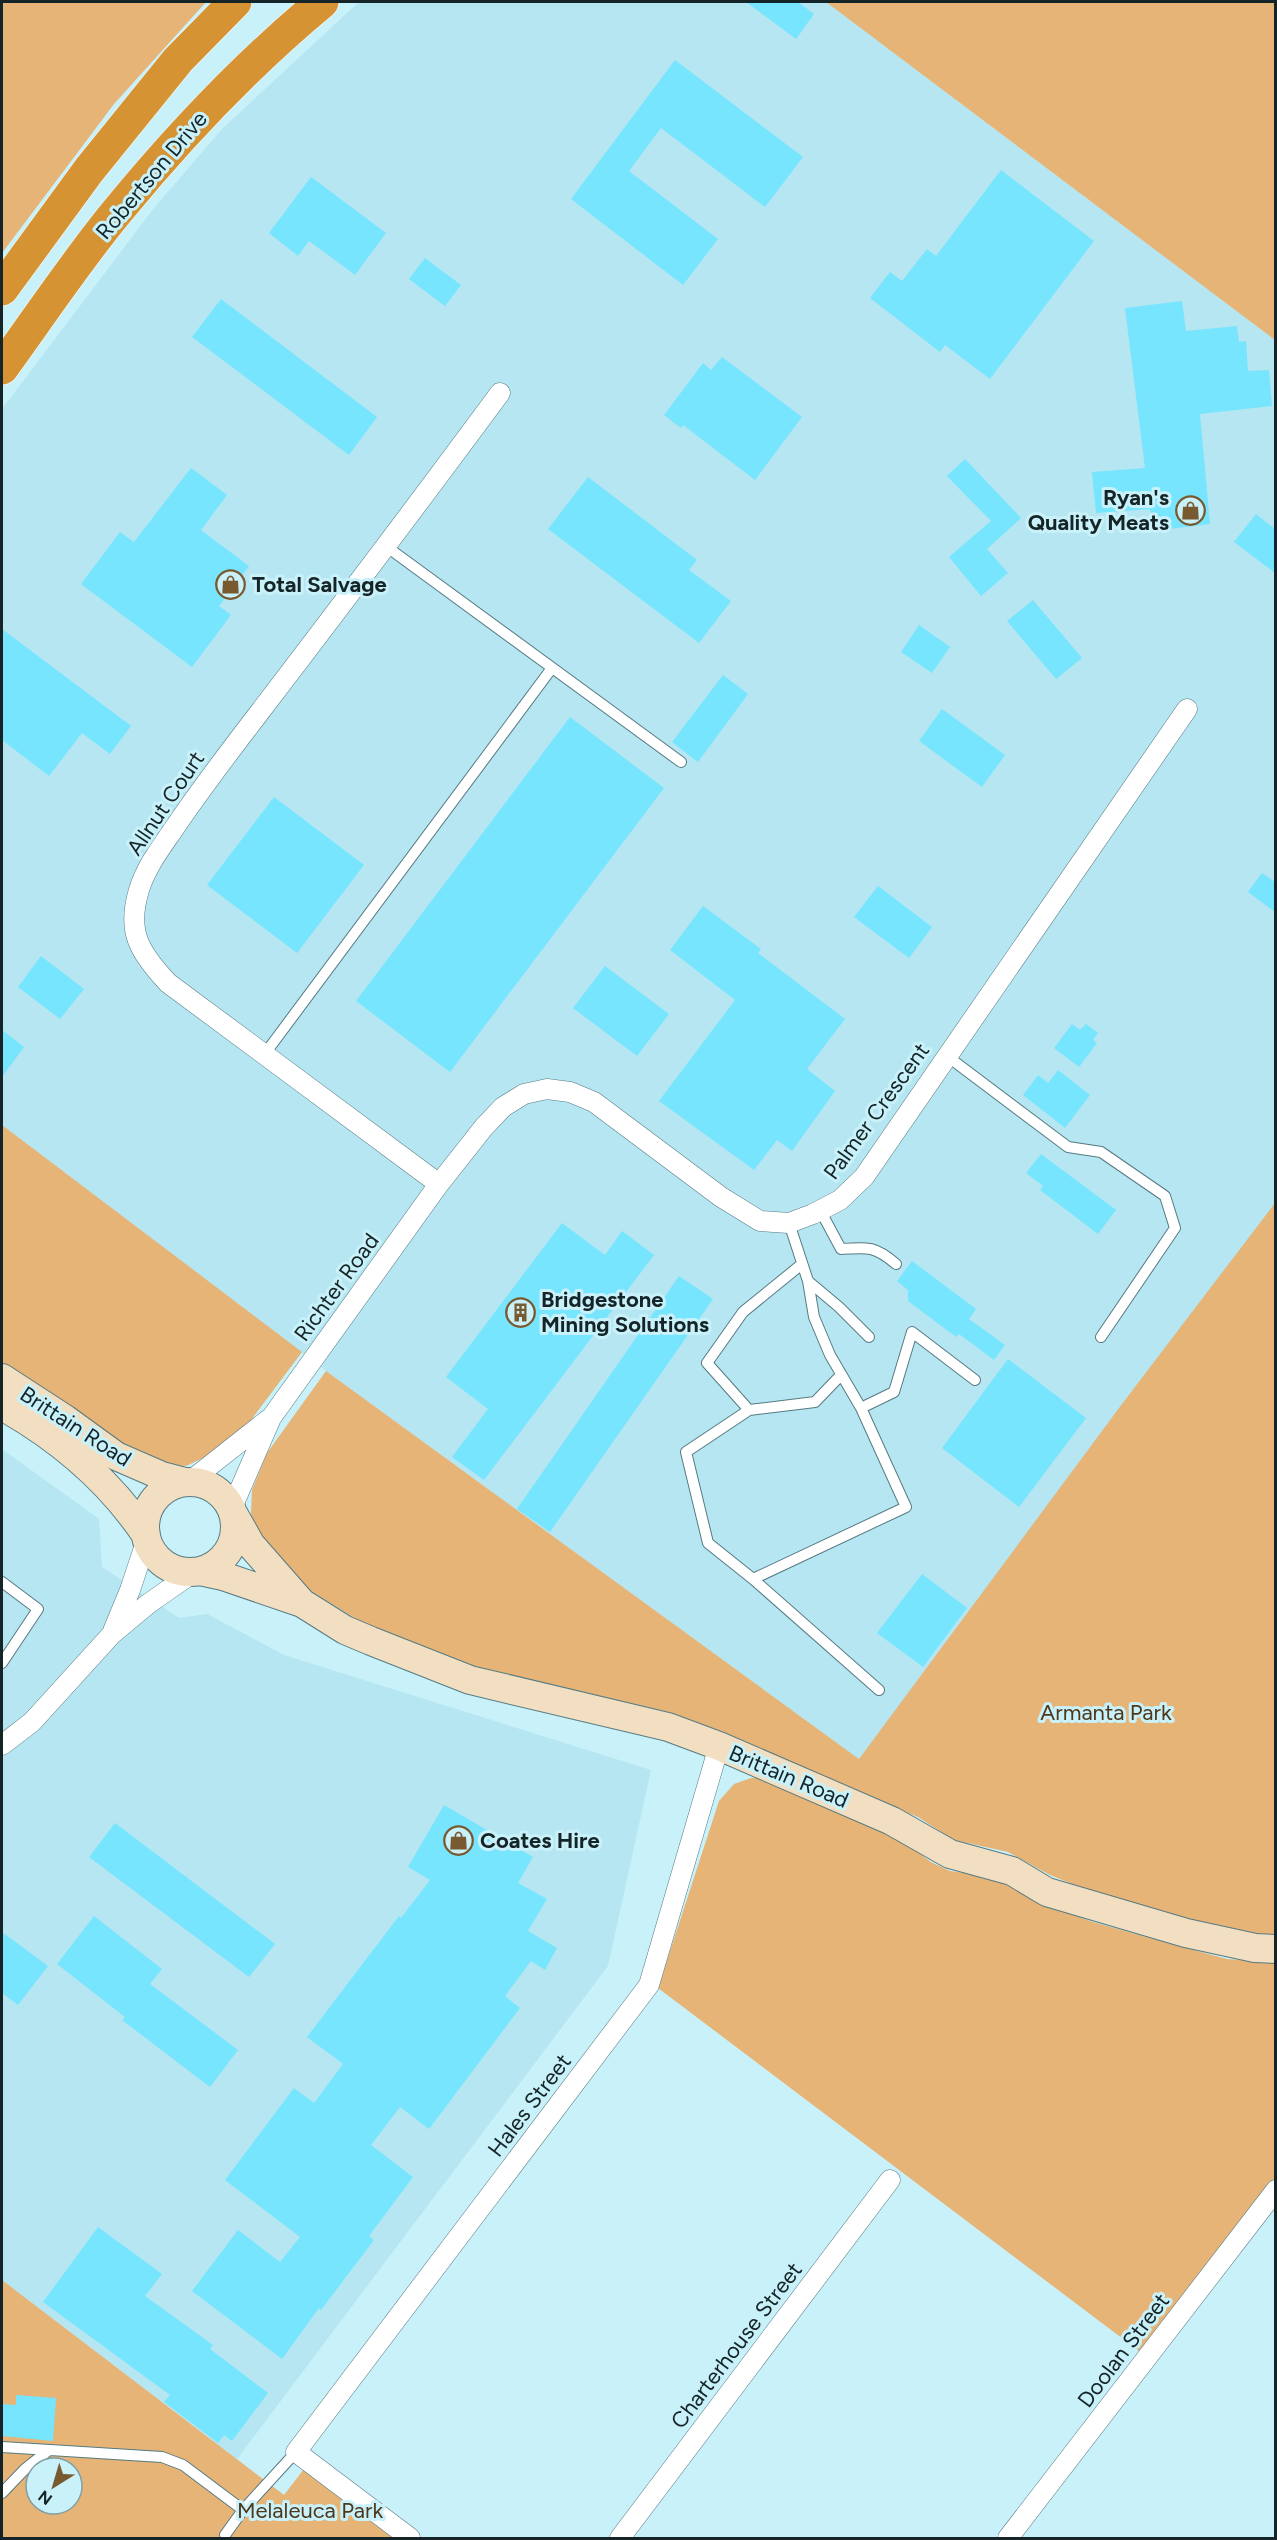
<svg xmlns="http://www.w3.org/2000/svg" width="1277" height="2540" viewBox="0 0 1277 2540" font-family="Figtree,sans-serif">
  <rect width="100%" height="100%" fill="#c9f1fa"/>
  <!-- built -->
  <path fill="#b5e6f2" d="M359,2h467l449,338v867l-416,552 -533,-388 -324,-246v-716l152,-201 68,-79z
    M2,1449l97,70 3,48 77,51 28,-4 77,41 367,115 -43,196 -371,493 -235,-179z"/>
  <!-- green -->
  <path fill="#e5b476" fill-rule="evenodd" d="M2,2h204l-92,102 -112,149z
    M826,2h449v338z
    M2,1125l300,227 -54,72 -30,27 -32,15 -34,-3 -150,-96z
    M1275,1203v736l-75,-14 -118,-37 -32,-13 -42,-23 -54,-12 -36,-23 -79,-32 -113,-52 -58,-21 -84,-20 -74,-14 -72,-22 -77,-34 -57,-35 -43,-48 -10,-25 1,-24 15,-37 59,-82 533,388 263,-355z
    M751,1778h19l119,53 42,31 19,9 31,4 28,9 23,16 61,22 82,23 52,14 48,3v216l-136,173 -481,-363 61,-187 15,-17z
    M2,2280l282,215 20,-26 92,69h-394zM36,2468h36v36h-36z"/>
  <!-- building -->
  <path fill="#77e5fd" d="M746,2h52l16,12 -18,25z
    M675,60l128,97 -38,50 -104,-79 -32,43 89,68 -35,46 -112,-86z
    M1001,170l93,71 -104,138 -45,-34 -5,7 -70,-54 20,-26 12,9 25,-32 9,7z
    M311,177l75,56 -31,42 -46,-34 -11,15 -29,-23z
    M425,258l36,27 -16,21 -36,-27z
    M221,299l156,118 -28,38 -157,-118z
    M1182,301l4,30 51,-5 2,16 7,-1 2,30 21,-1 3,36 -72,8 10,110 -57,7 -3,-22 -54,4 -4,-41 53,-4 -20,-160z
    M722,357l80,60 -47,63 -72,-55 -2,3 -17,-13 39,-52 8,7z
    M965,459l56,59 -34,31 21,24 -27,23 -32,-39 42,-36 -44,-45z
    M191,468l36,27 -26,35 48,36 -30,40 12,9 -39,52 -111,-83 39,-52 14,10z
    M588,477l109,83 -8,10 42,31 -32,42 -151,-114z
    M1256,514l19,15v44l-41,-31z
    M1033,600l49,58 -26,21 -49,-58z
    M919,625l31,22 -18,26 -31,-21z
    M2,629l129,97 -21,28 -28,-21 -33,43 -47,-36z
    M723,675l25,19 -50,68 -26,-20z
    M942,709l63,46 -23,32 -63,-46z
    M570,717l94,71 -214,284 -94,-71z
    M274,797l90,68 -67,88 -90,-68z
    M1262,873l13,9v30l-27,-20z
    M878,886l54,41 -23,31 -55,-41z
    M703,906l58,43 -3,4 87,66 -38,50 28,22 -43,60 -15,-11 -23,30 -95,-69 76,-101 -65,-50z
    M41,956l43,33 -24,30 -42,-32z
    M605,966l64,48 -32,42 -64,-48z
    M1072,1024l8,6 6,-6 12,9 -5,7 4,3 -18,24 -25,-19z
    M2,1030l22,17 -22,30z
    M1058,1070l32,25 -25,33 -42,-33 15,-20 10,8z
    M1041,1154l75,56 -18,24 -58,-44 3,-4 -17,-13z
    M562,1223l43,32 17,-24 32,24 -170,225 -32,-23 36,-48 -42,-32z
    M912,1261l64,48 -7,10 36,26 -11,15 -35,-26 -3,3 -48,-36v-11l-11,-9z
    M679,1276l34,23 -163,233 -33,-23z
    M1008,1359l78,59 -67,89 -77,-59z
    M922,1574l45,34 -44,59 -46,-34z
    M444,1805l89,52 -15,26 29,16 -19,32 29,17 -12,22 -14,-9 -26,35 15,12 -91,121 -29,-22 -29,38 42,32 -44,59 5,4 -53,70 -2,-2 -37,51 -90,-68 46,-61 42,32 20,-25 -75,-57 69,-92 20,15 29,-39 -36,-27 92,-121 2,2 29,-38 -22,-13z
    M115,1823l160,121 -26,33 -160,-120z
    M94,1916l68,53 -12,15 88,66 -28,37 -88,-67 3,-3 -68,-53z
    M2,1932l46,34 -30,39 -16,-12z
    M98,2227l64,47 -17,22 68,49 -3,4 58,44 -36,48 -8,-6 -6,8 -54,-41 6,-7 -127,-93z
    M16,2395l40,3 -3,43 -51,-5v-32l14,1z"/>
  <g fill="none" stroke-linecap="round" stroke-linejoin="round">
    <defs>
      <path id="lane" d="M387,547l294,215
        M264,1055l288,-387
        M947,1056l121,91 33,5 64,44 10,32 -74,109
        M820,1210l21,39c27,-2 34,-3 55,15
        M789,1223l19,58 31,26 30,30
        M808,1281l6,36 16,38 31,53 33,-16 18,-60 63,48
        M861,1408l45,99 -153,72 126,111
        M749,1410l-42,-47 36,-51 59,-48
        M753,1579l-45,-36 -22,-91 63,-42 66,-8 26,-27
        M2,1582l36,27 -36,54
        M2,2447l160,10 21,8 60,45
        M2,2493l23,-24 24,-19
        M225,2535l18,-25 53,-58"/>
      <path id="street" d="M439,1184l-271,-201c-28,-30 -42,-51 -29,-93 7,-23 21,-41 34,-60 27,-40 56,-78 86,-117 81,-106 162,-213 241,-320
        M189,1482l80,-63
        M231,1510l40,-92 168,-234 45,-57 19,-20 21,-13 23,-5 23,3 24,10 127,95 39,24 29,2 24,-9 27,-14 24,-23 323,-468
        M113,1631l17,-41 17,-51
        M2,1745l30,-23 80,-88 36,-30 46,-32
        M410,2538l-114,-86 353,-467 70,-239
        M620,2538l270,-358
        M1008,2538l268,-348"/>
      <path id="secondary" d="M2,1378l63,41 51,37 46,20 23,6
        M2,1406c57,32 107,74 144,129
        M145 1527a45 45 0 1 1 90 0a45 45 0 1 1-90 0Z
        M233,1513l18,32 50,57
        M200,1571l23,5 79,27 43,27 26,11 99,39 198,47 51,19 173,75 58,33 62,17 35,21 139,41 69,15 21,1"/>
      <path id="highway" d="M2,289l87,-119 89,-110 57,-58
        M2,368c37,-51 73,-105 113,-154 63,-77 131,-149 207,-212"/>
    </defs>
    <!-- lane casing -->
    <use href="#lane" stroke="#567a82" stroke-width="12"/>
    <!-- street casing -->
    <use href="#street" stroke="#567a82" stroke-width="21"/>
    <!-- secondary casing -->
    <use href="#secondary" stroke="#567a82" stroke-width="30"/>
    <!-- highway casing -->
    <use href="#highway" stroke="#fff" stroke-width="34"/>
    <!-- lane -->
    <use href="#lane" stroke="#fff" stroke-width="10"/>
    <!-- street -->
    <use href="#street" stroke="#fff" stroke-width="20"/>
    <!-- secondary -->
    <use href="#secondary" stroke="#f2dfc2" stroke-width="28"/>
    <!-- highway -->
    <use href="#highway" stroke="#d59334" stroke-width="33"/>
  </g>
  <!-- icons -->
  <defs>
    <symbol id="shop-ring" viewBox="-11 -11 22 22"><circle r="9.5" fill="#c9f1fa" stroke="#79592f" stroke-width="1.5"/><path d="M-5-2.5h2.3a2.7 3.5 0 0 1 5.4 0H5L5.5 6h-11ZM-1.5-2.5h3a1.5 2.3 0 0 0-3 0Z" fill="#79592f"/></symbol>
    <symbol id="building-ring" viewBox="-11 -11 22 22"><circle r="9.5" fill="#c9f1fa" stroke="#79592f" stroke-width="1.5"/><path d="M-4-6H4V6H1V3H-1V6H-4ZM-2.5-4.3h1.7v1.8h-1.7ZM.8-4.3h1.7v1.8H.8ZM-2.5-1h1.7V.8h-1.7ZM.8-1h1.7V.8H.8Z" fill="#79592f"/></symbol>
  </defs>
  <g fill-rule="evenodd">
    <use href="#shop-ring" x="1174" y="494" width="33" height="33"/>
    <use href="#shop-ring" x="214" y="568" width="33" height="33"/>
    <use href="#building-ring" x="504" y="1296" width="33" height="33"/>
    <use href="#shop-ring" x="442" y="1824" width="33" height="33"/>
  </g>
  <g text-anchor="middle" stroke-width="6" stroke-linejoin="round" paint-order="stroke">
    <!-- street labels -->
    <g font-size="22" fill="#152427" stroke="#c9f1fa">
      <text transform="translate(151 175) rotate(-50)" y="8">Robertson Drive</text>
      <text transform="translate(165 803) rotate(-56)" y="8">Allnut Court</text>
      <text transform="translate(876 1111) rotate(-54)" y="8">Palmer Crescent</text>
      <text transform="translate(336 1287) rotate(-54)" y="8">Richter Road</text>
      <text transform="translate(76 1426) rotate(33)" y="8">Brittain Road</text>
      <text transform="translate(789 1776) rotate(23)" y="8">Brittain Road</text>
      <text transform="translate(529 2105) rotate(-53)" y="8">Hales Street</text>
      <text transform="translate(736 2345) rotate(-53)" y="8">Charterhouse Street</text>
      <text transform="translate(1123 2350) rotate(-53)" y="8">Doolan Street</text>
    </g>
    <!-- poi labels -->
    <g font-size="22" font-weight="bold" fill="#152427" stroke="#c9f1fa" text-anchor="start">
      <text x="1169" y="505" text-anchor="end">Ryan's<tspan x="1169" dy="25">Quality Meats</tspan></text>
      <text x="252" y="592">Total Salvage</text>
      <text x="541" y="1307">Bridgestone<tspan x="541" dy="25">Mining Solutions</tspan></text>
      <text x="480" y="1848">Coates Hire</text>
    </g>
    <!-- park labels -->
    <g font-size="22" fill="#4e3719" stroke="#c9f1fa">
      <text x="1106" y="1720">Armanta Park</text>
      <text x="310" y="2518">Melaleuca Park</text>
    </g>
  </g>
  <!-- border -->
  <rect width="1277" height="2540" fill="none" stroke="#152427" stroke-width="6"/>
  <!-- north arrow -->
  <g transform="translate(54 2486) rotate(217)"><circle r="28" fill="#c9f1fa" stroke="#819fa6" stroke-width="1.5"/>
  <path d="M0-4.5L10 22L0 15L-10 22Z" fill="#79592f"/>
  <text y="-9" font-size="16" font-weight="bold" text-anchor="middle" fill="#152427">N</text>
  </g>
</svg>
